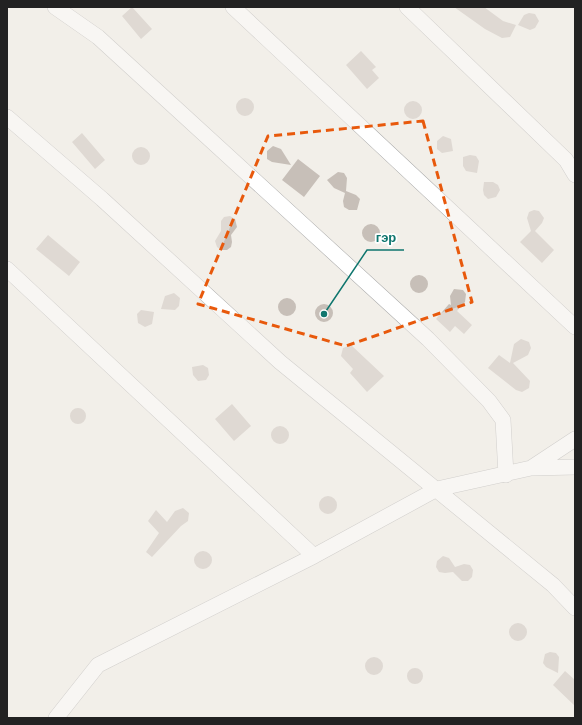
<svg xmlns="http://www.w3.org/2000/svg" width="582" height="725" viewBox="0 0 582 725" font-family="'Public Sans',sans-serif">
  <rect width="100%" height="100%" fill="#f2efe9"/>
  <!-- building -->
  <path fill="#c7bfb8" d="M132,7l20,22 -11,10 -19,-23z
    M454,7h30l19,14 13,4 -6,12 -8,1 -17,-9z
    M529,13l6,1 4,7 -4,7 -5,2 -12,-5 6,-10z
    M361,51l15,16 -4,3 7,8 -12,11 -21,-24z
    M236 107a9 9 0 1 1 18 0a9 9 0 1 1-18 0Z
    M404 110a9 9 0 1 1 18 0a9 9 0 1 1-18 0Z
    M82,133l23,27 -10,9 -23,-27z
    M443,136l8,3 2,12 -11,2 -5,-4v-8z
    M273,146l8,3 10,16 -19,-3 -5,-3v-8z
    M132 156a9 9 0 1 1 18 0a9 9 0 1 1-18 0Z
    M470,155l6,1 3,5 -2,12 -11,-2 -3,-5v-9z
    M298,159l22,17 -16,21 -22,-17z
    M338,172l6,1 3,5 -1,13 10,4 4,4 -3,11h-8l-5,-3 -1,-6 2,-8 -11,-5 -7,-8z
    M484,182h9l5,3 2,5 -4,7 -8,2 -4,-4 -1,-5z
    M534,210l5,1 5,7 -2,5 -7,8 19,19 -12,13 -22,-21 11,-11 -4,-13 2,-6z
    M230,216l5,3 2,8 -6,8 1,7 -1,5 -4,3h-6l-4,-3 -2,-6 6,-10v-10l3,-4z
    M362 233a9 9 0 1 1 18 0a9 9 0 1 1-18 0Z
    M48,235l32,27 -11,14 -33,-27z
    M410 284a9 9 0 1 1 18 0a9 9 0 1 1-18 0Z
    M454,289l9,1 3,4 -1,8 -8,9 15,14 -8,9 -9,-8 -5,6 -14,-13 13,-15 2,1 -1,-9z
    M174,293l6,5 -1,8 -4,4 -14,-1 4,-13z
    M278 307a9 9 0 1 1 18 0a9 9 0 1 1-18 0Z
    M315 313a9 9 0 1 1 18 0a9 9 0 1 1-18 0Z
    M141,310l13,2 -2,12 -7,3 -7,-4 -1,-9z
    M521,339l8,3 2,6 -3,7 -15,8 17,18 -1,7 -7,4 -6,-2 -28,-22 11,-13 11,8 4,-19z
    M351,345l33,31 -17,16 -17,-19 3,-4 -12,-13 2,-8z
    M203,365l5,3 1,7 -3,5 -8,1 -5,-6 -1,-8z
    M232,404l19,22 -17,15 -19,-22z
    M70 416a8 8 0 1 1 16 0a8 8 0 1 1-16 0Z
    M271 435a9 9 0 1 1 18 0a9 9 0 1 1-18 0Z
    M319 505a9 9 0 1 1 18 0a9 9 0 1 1-18 0Z
    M183,508l6,5 -1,8 -7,5 -29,31 -6,-5 13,-19 -11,-12 8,-11 11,12 8,-11z
    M194 560a9 9 0 1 1 18 0a9 9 0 1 1-18 0Z
    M443,556l6,2 6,9 9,-3 6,1 3,5 -1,7 -4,4h-6l-9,-9 -8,1 -6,-1 -3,-5 1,-6z
    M509 632a9 9 0 1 1 18 0a9 9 0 1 1-18 0Z
    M550,652l6,1 3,4 -1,16 -12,-6 -3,-4 2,-9z
    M365 666a9 9 0 1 1 18 0a9 9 0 1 1-18 0Z
    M407 676a8 8 0 1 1 16 0a8 8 0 1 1-16 0Z
    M565,671l10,9v26l-22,-21z"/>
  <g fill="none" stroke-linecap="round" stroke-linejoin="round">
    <defs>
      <path id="street" d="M55,7l43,30 330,302 61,62 14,19 3,55
        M233,7l342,320
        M407,7l159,153 9,15
        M7,117l95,82 178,163 273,223 22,23
        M7,269l307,287
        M531,468l44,-29
        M56,718l42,-53 216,-109 123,-67 94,-21 44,-1"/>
    </defs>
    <!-- street casing -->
    <use href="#street" stroke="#a9a9a9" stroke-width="16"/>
    <!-- street -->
    <use href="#street" stroke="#fff" stroke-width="15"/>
  </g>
  <!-- marked area -->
  <path d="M0 0H582V725H0ZM423,121l49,181 -126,44 -148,-42 70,-168z" fill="#f2efe9" fill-opacity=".55" fill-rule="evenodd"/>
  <path fill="none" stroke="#e8590c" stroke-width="3" stroke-dasharray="8 5" stroke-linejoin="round" d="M423,121l49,181 -126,44 -148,-42 70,-168z"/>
  <!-- callouts -->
  <path fill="none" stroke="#0f766e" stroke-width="1.5" d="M324 314L367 250H404"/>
  <circle fill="#0f766e" stroke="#fff" stroke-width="1.5" cx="324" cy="314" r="4"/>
  <g font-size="13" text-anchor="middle" font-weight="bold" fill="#0f766e" stroke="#fff" stroke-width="3.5" stroke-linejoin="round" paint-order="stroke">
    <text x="386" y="242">гэр</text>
  </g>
  <!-- border -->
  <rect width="582" height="725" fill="none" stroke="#222222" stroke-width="16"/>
</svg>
